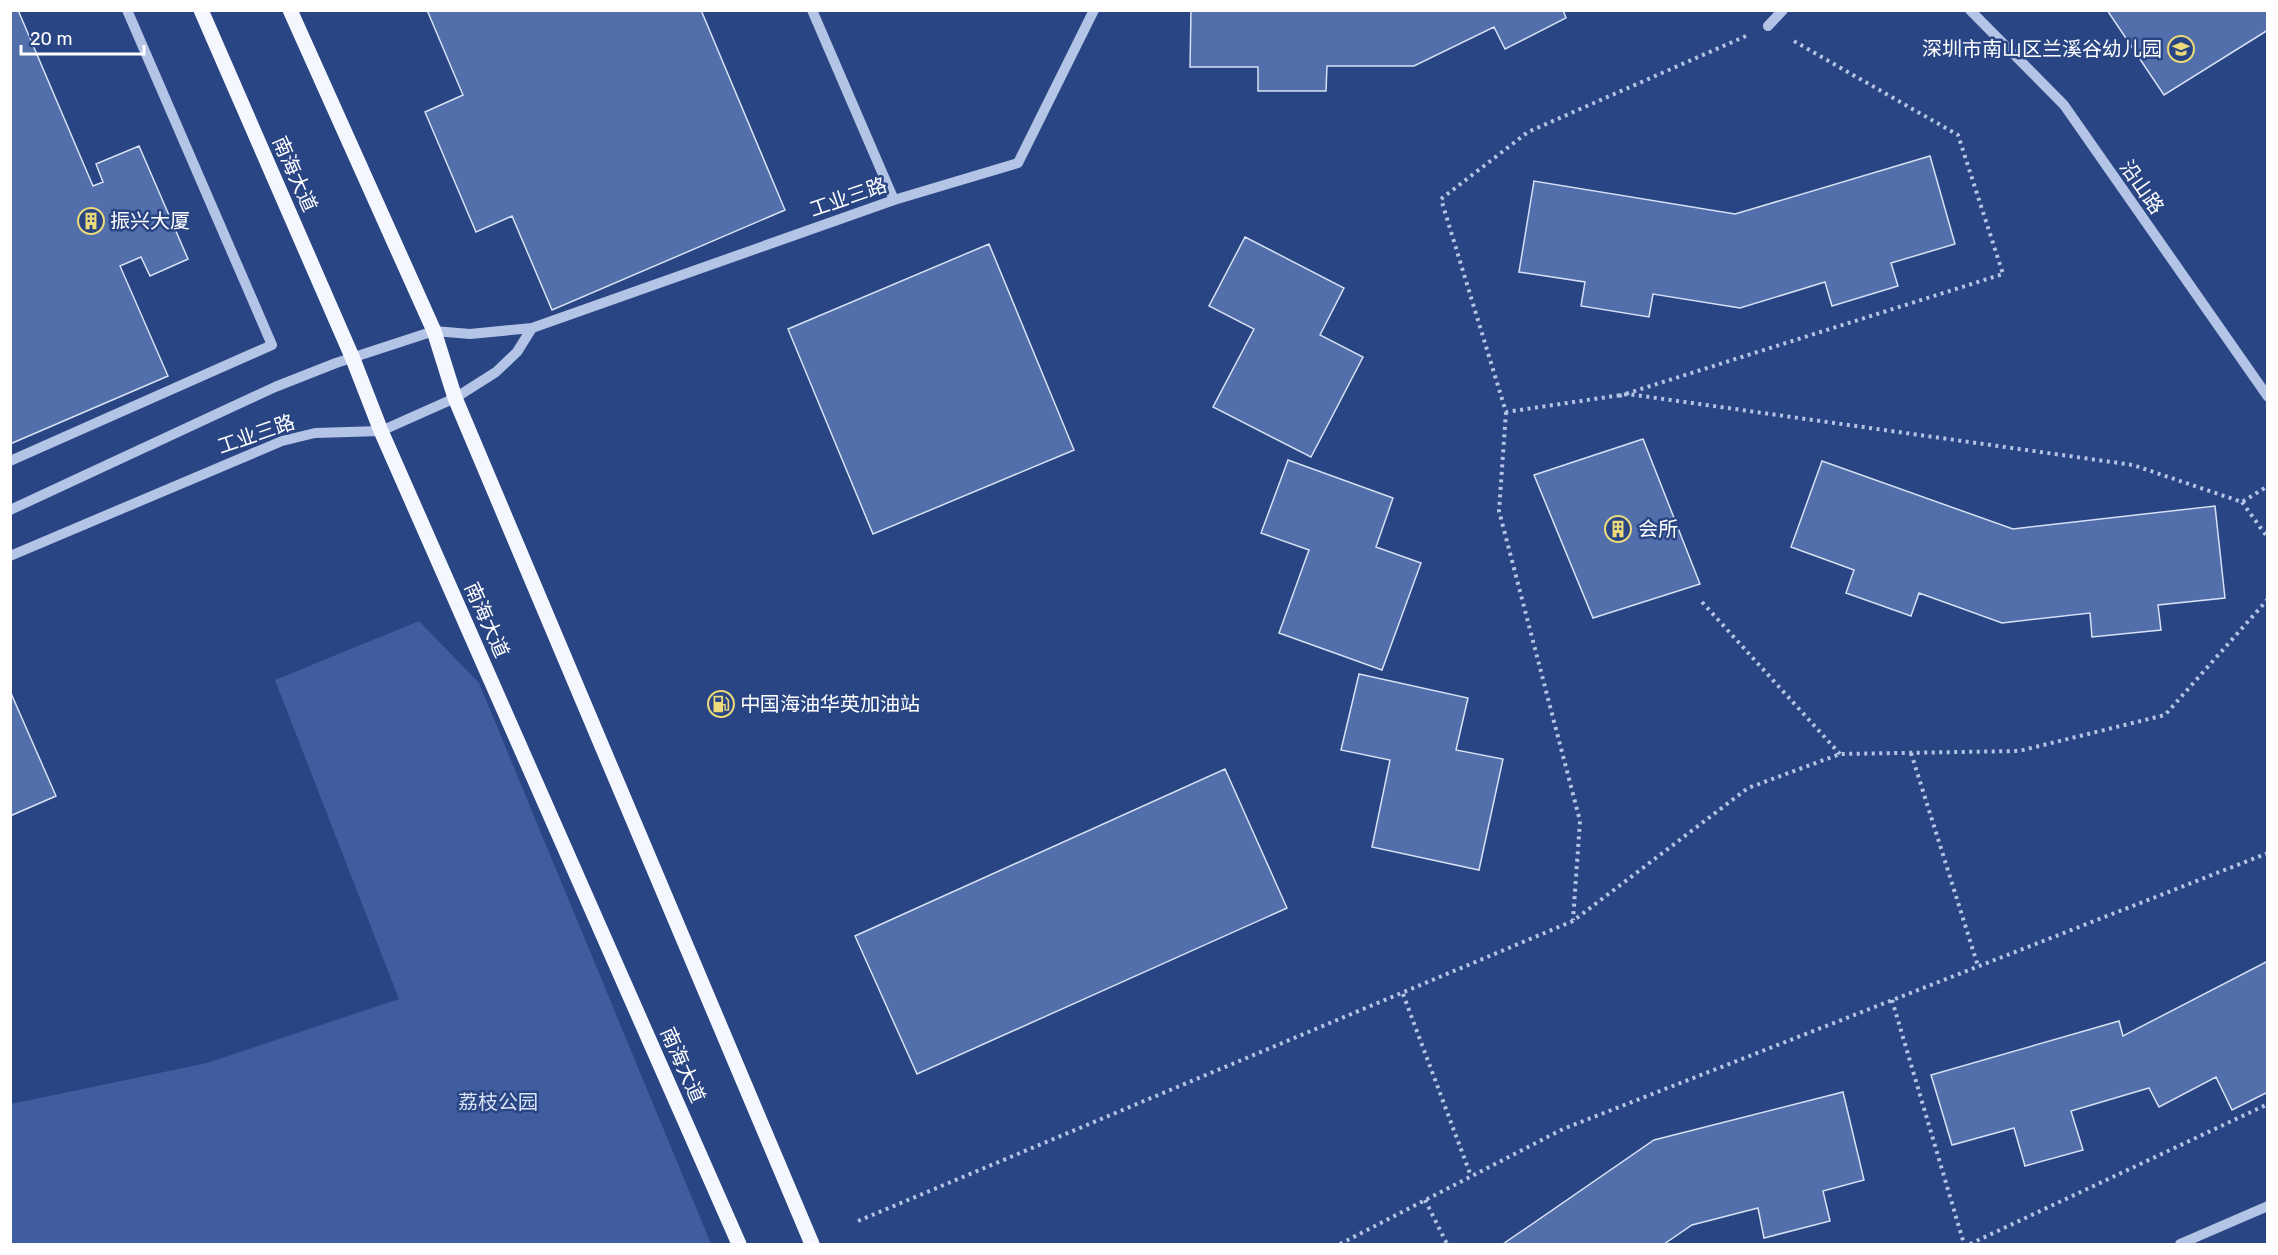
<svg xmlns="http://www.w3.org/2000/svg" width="2278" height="1255" viewBox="0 0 2278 1255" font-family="Rubik,'Noto Sans SC',sans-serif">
  <rect width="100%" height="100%" fill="#2a4583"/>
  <!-- green -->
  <path fill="#3f5d9f" d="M419,621l60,62 232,561h-700v-140l196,-41 192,-64 -124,-319z"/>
  <!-- building -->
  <path fill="#536fab" stroke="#d7e1f5" stroke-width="1.5" d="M10,10h8l75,176 10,-4 -7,-18 43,-18 49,113 -38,17 -9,-19 -21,9 48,110 -158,68z
    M427,10h274l84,200 -233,100 -40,-94 -36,16 -51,-120 38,-17z
    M1191,10h372l3,8 -61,31 -11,-22 -80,39h-87l-1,25h-68v-24h-68z
    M2107,10h161v20l-104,65z
    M1930,156l25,88 -64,19 7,23 -66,20 -7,-24 -85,26 -87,-14 -4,23 -68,-11 4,-24 -66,-10 15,-91 201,33z
    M1245,237l99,51 -24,47 43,22 -52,100 -98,-50 41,-78 -45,-23z
    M989,244l85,206 -201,84 -85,-205z
    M1643,439l57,145 -107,34 -59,-143z
    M1288,460l105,38 -17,49 45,16 -39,107 -103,-37 30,-83 -48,-17z
    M1822,461l191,68 202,-23 10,92 -67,7 3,25 -69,7 -2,-24 -88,10 -83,-30 -8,23 -65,-23 8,-23 -63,-23z
    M1359,674l109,24 -12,52 47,9 -24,111 -107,-23 18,-87 -49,-10z
    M10,691l46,105 -46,20z
    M1225,769l62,139 -370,166 -62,-138z
    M2268,961v131l-36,18 -16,-33 -57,30 -10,-19 -78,23 12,39 -58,16 -11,-38 -62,17 -21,-70 188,-54 4,15z
    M1843,1092l21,88 -41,11 7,30 -66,17 -6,-30 -66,17 -28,19h-161l151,-104z"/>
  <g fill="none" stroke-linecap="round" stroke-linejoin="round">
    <!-- path -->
    <path stroke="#b4c4e6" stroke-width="4" stroke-dasharray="3 4.5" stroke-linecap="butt" d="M1746,36l-218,96 -87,67 65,213 122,-18 505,71 109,37 26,-16
      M1619,396l384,-122 -45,-139 -166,-95
      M1506,412l-7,99 81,310 -7,99
      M2242,502l26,36
      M1702,602l138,152
      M1911,753l67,213
      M1403,994l68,182
      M1892,1000l72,244
      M1425,1200l22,44
      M858,1221l715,-300 175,-133 92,-34 179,-3 146,-36 103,-116
      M1340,1244l223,-115 705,-276
      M1970,1244l298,-140"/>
    <!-- minor -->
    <path stroke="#b4c4e6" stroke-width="10" d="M812,10l82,190
      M1970,10l94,95 204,292
      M1768,26l15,-16
      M10,461l262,-116 -145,-335
      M10,510l265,-123 61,-24 98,-32 36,3 62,-6 362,-128 124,-37 76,-153
      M10,556l272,-115 33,-8 66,-2 74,-33 41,-26 21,-20 15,-24
      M2180,1244l88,-38"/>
    <!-- major -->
    <path stroke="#f4f7fd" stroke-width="15" d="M201,10l152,349 28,72 358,813
      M290,10l144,321 21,67 357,846"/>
  </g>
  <!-- icons -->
  <defs>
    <symbol id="school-ring" viewBox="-11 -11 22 22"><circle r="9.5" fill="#2a4583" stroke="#ecda7b" stroke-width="1.5"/><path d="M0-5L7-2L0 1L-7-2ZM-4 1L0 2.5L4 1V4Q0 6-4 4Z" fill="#ecda7b"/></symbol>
    <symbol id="building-ring" viewBox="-11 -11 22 22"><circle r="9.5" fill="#2a4583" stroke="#ecda7b" stroke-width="1.5"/><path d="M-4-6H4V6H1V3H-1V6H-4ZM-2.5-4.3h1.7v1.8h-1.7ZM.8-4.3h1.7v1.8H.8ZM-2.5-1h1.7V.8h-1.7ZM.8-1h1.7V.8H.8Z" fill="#ecda7b"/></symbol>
    <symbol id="fuel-ring" viewBox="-11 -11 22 22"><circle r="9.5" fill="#2a4583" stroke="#ecda7b" stroke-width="1.5"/><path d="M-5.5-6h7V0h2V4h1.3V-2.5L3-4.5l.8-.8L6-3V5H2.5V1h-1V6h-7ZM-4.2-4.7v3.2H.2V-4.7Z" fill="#ecda7b"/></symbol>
  </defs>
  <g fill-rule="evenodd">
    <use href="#school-ring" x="2166" y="34" width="30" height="30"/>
    <use href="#building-ring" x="76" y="206" width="30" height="30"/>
    <use href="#building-ring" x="1603" y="514" width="30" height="30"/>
    <use href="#fuel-ring" x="706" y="689" width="30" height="30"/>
  </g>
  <g text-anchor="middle" stroke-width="5" stroke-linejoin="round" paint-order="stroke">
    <!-- poi labels -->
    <g font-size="20" fill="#fff" stroke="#2a4583" text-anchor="start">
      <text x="2162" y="56" text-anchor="end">深圳市南山区兰溪谷幼儿园</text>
      <text x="110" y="228">振兴大厦</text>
      <text x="1638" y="536">会所</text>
      <text x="740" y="711">中国海油华英加油站</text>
    </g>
    <!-- street labels -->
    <g font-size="20" fill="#fff" stroke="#2a4583">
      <text transform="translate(295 174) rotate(66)" y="7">南海大道</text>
      <text transform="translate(2142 187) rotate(55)" y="7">沿山路</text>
      <text transform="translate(848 197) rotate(-19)" y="7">工业三路</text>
      <text transform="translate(256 434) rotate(-19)" y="7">工业三路</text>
      <text transform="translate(487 620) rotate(66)" y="7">南海大道</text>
      <text transform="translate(683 1065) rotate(66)" y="7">南海大道</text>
    </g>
    <!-- park labels -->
    <g font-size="20" fill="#d7e1f5" stroke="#2a4583">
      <text x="498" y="1109">荔枝公园</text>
    </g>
  </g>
  <!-- border -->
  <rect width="2278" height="1255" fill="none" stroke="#ffffff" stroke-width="24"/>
  <!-- scale -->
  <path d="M21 45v9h123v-9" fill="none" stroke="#ffffff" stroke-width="3"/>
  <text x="30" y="45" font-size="18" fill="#ffffff" stroke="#2a4583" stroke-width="4.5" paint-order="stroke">20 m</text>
</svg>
